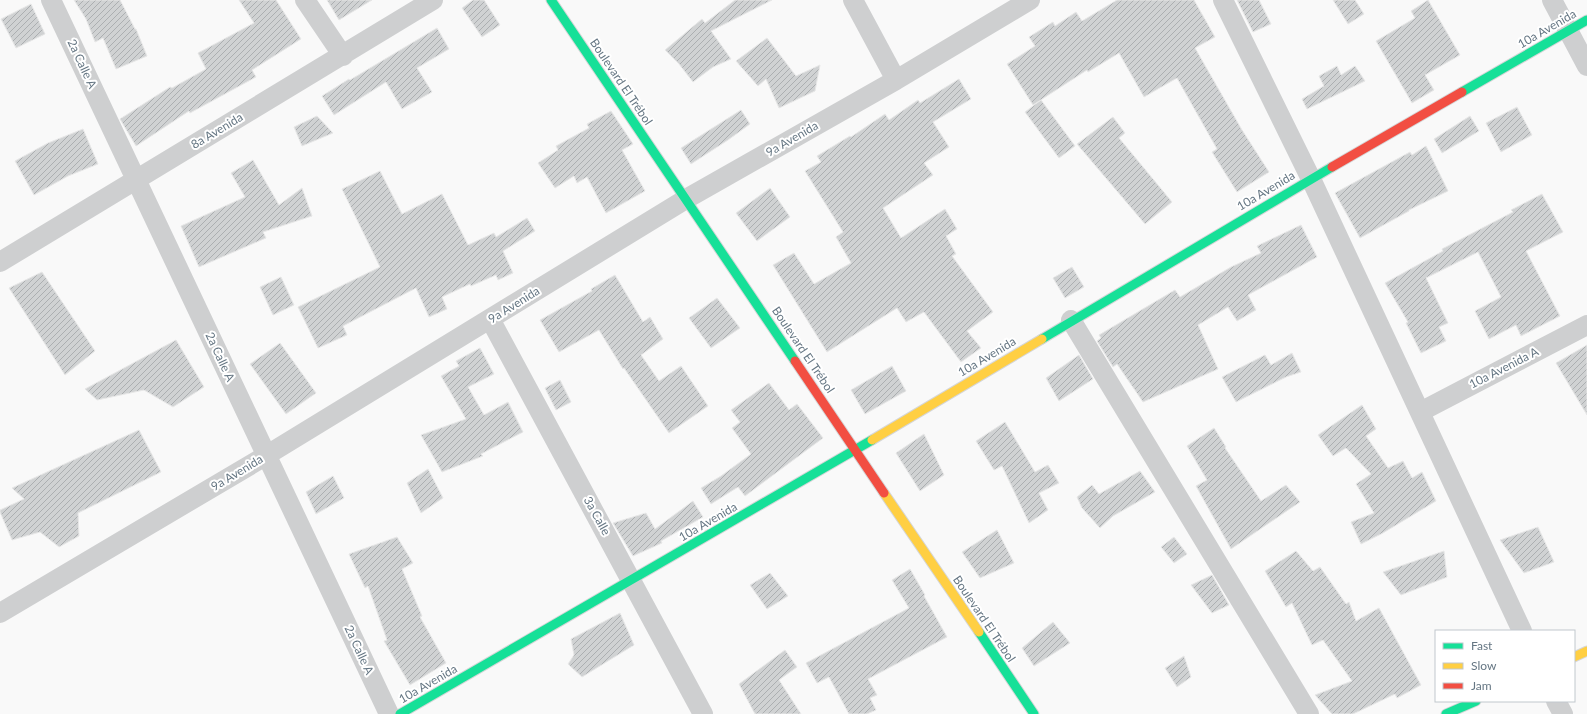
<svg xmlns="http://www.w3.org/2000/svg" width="1587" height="714" viewBox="0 0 1587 714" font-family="Lato,sans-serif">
  <defs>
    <pattern id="building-hatch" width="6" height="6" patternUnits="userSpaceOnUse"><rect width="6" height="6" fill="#d0d2d3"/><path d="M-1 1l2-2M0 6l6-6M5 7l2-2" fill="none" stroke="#acafb1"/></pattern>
  </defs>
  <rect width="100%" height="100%" fill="#f9f9f9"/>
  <!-- building -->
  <path fill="url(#building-hatch)" stroke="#e8e8e8" d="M74,0h46l15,29h1l11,27 -31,13 -13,-31 -8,4 -9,-23z
    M239,0h37l25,39 -49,31 4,7 -66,36 -1,-2 -53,35 -16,-27 50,-32 2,1 34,-19 -8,-16 56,-30z
    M327,0h45l-33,20z
    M473,0h11l16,25 -18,12 -20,-29z
    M735,0h37l-61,31 20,28 -18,8 -20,15 -14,-18 -14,-14 37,-31 3,4z
    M1117,0h77l21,37 -20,11 47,82 27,42 -32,20 -25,-40 5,-3 -40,-71 -33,19 -25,-44 -31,19 -1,-2 -54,35 -26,-41 28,-18 -6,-9 24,-15 2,4 21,-14 6,9z
    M1237,0h22l12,24 -18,8z
    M1333,0h22l9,14 -16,10z
    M1428,0l32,55 -35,20 9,15 -22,13 -36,-62 39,-23 -4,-7z
    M31,4l14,30 -29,14 -15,-29z
    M437,28l12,21 -32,19 15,24 -30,17 -16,-27 -52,33 -12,-19 27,-17 1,1z
    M767,38l29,38 24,-11 -5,26 -36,17 -13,-29 -8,7 -22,-25z
    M1337,66l4,9 14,-9 10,15 -58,28 -5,-10 22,-13 -5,-10z
    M959,79l12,20 -38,23 16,25 -25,16 9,12 -50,33 18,30 44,-29 12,20 -11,7 10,18 -4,2 41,56 -26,19 14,17 -20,14 -37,-50 -18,10 -9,-14 -70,44 -54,-87 21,-12 20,31 37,-21 -15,-26 7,-5 -38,-61 16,-9 -4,-6 33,-20 1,1 34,-23 4,6 29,-20 2,3z
    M1041,100l34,46 -16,12 -34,-46z
    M1517,107l15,28 -31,17 -15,-29z
    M741,110l9,14 -22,16 -37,24 -10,-16z
    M611,111l22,33 -11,6 23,41 -39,22 -19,-36 -10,6 -3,-7 -19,12 -17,-25 20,-13 -2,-4 33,-18 -2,-4z
    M317,116l16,17 -31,13 -8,-19z
    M1470,116l9,15 -37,22 -8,-14z
    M1113,117l12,16 -6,5 53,64 -27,22 -68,-80z
    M83,129l15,35 -30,12 -34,19 -19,-34 33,-18z
    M1426,146l22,45 -39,19v1l-49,27 -25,-45 75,-41 2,3z
    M253,160l26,45 23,-17 10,28 -49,16 3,6 -67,29 -18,-41 64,-29 -14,-24z
    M380,171l22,43 40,-20 26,51 26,-12 2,4 31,-19 8,13 -32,20 10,22 -15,7 -2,-5 -25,11 -1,-2 -28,13 5,12 -18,8 -13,-29 -73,38 4,9 -29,13 -20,-41 82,-40 -38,-78z
    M770,188l20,29 -33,24 -21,-28z
    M1542,194l21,38 -37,19 34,65 -39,20 -5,-11 -27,14 -14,-28 26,-14 -23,-45 -52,26 22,45 -9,4 7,14 -25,12 -15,-30 2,-1 -23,-39 58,-32 -1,-2 71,-37 -2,-2z
    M1301,225l16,32 -69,38 8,15 -19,11 -9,-14 -30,18 20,44 -75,33 -26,-38 -4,3 -16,-26 4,-3 -2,-3 76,-45 5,7 51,-30 30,-14 -4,-7z
    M1072,267l12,20 -19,11 -12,-20z
    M42,272l53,79 -30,24 -56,-87z
    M615,275l28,47 7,-5 13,22 -22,16 18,26 22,-15 27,40 -39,27 -45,-65 -1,1 -24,-39 -40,22 -19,-32 52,-29 -1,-2z
    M281,277l13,28 -21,10 -13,-28z
    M717,298l23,30 -29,20 -22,-30z
    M176,340l28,47 -31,20 -29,-17 -47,10 -12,-11z
    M280,343l36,50 -30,21 -36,-50z
    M1587,345v70l-31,-52z
    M480,348l14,26 -26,13 16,28 24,-13 15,30 -42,22 2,2 -41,16 -21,-37 45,-16 -25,-43 18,-10 -3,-5z
    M1292,353l9,19 -15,5 -50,25 -14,-25 43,-22 6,10z
    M1079,355l14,24 -34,22 -13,-23z
    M892,366l14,25 -41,23 -14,-24z
    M560,380l11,22 -15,8 -11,-22z
    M769,383l20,27 8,-6 26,34 -78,58 -7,-9 -27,17 -10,-16 20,-12 30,-22 -19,-26 8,-6 -9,-12z
    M1362,405l14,24 -10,7 22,32 15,-7 9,17 10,-6 14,29 -53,32 -22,11 -10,-22 23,-9 -18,-29 15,-10 -25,-26 -13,8 -15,-21z
    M1005,422l30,50 13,-7 11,18 -20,10 9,17 -19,13 -27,-57 -8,4 -18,-29z
    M1214,428l12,19 -1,1 36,53 25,-16 14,17 -69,47 -35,-63 11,-6 -20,-34z
    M139,430l22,42 -83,41 1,23 -20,11 -19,-15 -28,8 -12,-28v-2l24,-11 -12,-11z
    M924,434l20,41 -24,16 -24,-38z
    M428,469l15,29 -22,15 -14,-30z
    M1140,471l15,21 -42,24 -13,12 -18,-20 -5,-11 15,-12 7,9z
    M333,476l11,22 -28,16 -10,-22z
    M693,501l10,16 -42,24 1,2 -29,13 -20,-33 33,-10 9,16z
    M1538,527l16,35 -30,11 -24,-33z
    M997,530l17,33 -34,15 -18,-26z
    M397,537l16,26 -11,6 20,47 -2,1 26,46 -36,22 -26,-44 3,-1 -19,-54 -3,2 -16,-34z
    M1174,537l13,17 -13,9 -13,-16z
    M1296,551l17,20 7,-4 26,37 3,-2 7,19 23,-13 42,77 -24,13 -2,-4 -42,20h-21l-17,-19 37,-14 -29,-41 -11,5 -20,-42 -6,4 -21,-36z
    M1444,551l3,26 -46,18 -18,-23z
    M910,569l15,26 -1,1 23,41 -79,42 9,16 -7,3 6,12 -9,4h-18l-20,-37 -12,6 -11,-20 103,-55 -17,-28z
    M770,573l18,23 -21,13 -17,-24z
    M1212,575l17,30 -17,8 -21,-28z
    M620,613l14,32 -52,32 -14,-13 6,-9 -3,-16z
    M1053,622l17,21 -36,23 -12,-18z
    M785,650l12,17 -18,13 22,34h-46l-16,-30z
    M1184,656l7,21 -14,10 -12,-19z"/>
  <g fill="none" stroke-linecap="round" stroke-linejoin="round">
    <defs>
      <path id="fast" d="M551,0l244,361
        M1462,92l125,-72
        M1042,339l290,-172
        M979,632l55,82
        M400,714l472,-274
        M1446,714l30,-13"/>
      <path id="slow" d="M872,440l170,-101
        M884,493l95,139
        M1574,657l13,-6"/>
      <path id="jam" d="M1332,167l130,-75
        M795,361l89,132"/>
    </defs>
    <!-- fast casing -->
    <use href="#fast" stroke="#d5d6d7" stroke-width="11"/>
    <!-- slow casing -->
    <use href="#slow" stroke="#d5d6d7" stroke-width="11"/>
    <!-- jam casing -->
    <use href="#jam" stroke="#d5d6d7" stroke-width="11"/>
    <!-- street -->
    <path stroke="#cecfd0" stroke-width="20" d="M51,0l338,714
      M305,0l38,56
      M853,0l43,80
      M1223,0l88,179 211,452
      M1552,0l35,66
      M0,262l433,-262
      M490,319l213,395
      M1071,320l238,394
      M1420,412l167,-87
      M0,613l267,-158 419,-256 210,-119 134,-80
      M1556,701l7,13"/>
    <!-- fast -->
    <use href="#fast" stroke="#16e098" stroke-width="9"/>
    <!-- slow -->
    <use href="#slow" stroke="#ffcf43" stroke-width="9"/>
    <!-- jam -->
    <use href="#jam" stroke="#f24e42" stroke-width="9"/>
  </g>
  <g text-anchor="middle" stroke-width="4" stroke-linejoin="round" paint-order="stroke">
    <!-- street labels -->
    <g font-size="12" fill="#657683" stroke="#fff">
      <text transform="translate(1547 29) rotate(-30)" y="4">10a Avenida</text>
      <text transform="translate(82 64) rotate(65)" y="4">2a Calle A</text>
      <text transform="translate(621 82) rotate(56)" y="4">Boulevard El Trébol</text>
      <text transform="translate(217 131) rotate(-31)" y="4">8a Avenida</text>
      <text transform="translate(792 139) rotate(-30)" y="4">9a Avenida</text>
      <text transform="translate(1266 191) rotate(-31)" y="4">10a Avenida</text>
      <text transform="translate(514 305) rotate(-32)" y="4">9a Avenida</text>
      <text transform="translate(803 350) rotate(56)" y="4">Boulevard El Trébol</text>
      <text transform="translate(220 357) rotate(65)" y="4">2a Calle A</text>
      <text transform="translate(987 357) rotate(-31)" y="4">10a Avenida</text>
      <text transform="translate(1504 368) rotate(-27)" y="4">10a Avenida A</text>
      <text transform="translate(237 473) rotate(-31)" y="4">9a Avenida</text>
      <text transform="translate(597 516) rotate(61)" y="4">3a Calle</text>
      <text transform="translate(708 522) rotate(-30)" y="4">10a Avenida</text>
      <text transform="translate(984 619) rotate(56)" y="4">Boulevard El Trébol</text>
      <text transform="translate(359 650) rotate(65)" y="4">2a Calle A</text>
      <text transform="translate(428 684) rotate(-30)" y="4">10a Avenida</text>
    </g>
  </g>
  <!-- legend -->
  <rect x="1435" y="630" width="140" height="72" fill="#ffffff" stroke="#c1c8cd"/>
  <rect x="1443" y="643" width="20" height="6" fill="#16e098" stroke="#c1c8cd"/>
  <text x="1471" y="650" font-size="12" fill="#657683">Fast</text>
  <rect x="1443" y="663" width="20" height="6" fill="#ffcf43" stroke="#c1c8cd"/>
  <text x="1471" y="670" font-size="12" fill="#657683">Slow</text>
  <rect x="1443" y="683" width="20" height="6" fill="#f24e42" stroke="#c1c8cd"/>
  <text x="1471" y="690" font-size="12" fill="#657683">Jam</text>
</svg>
